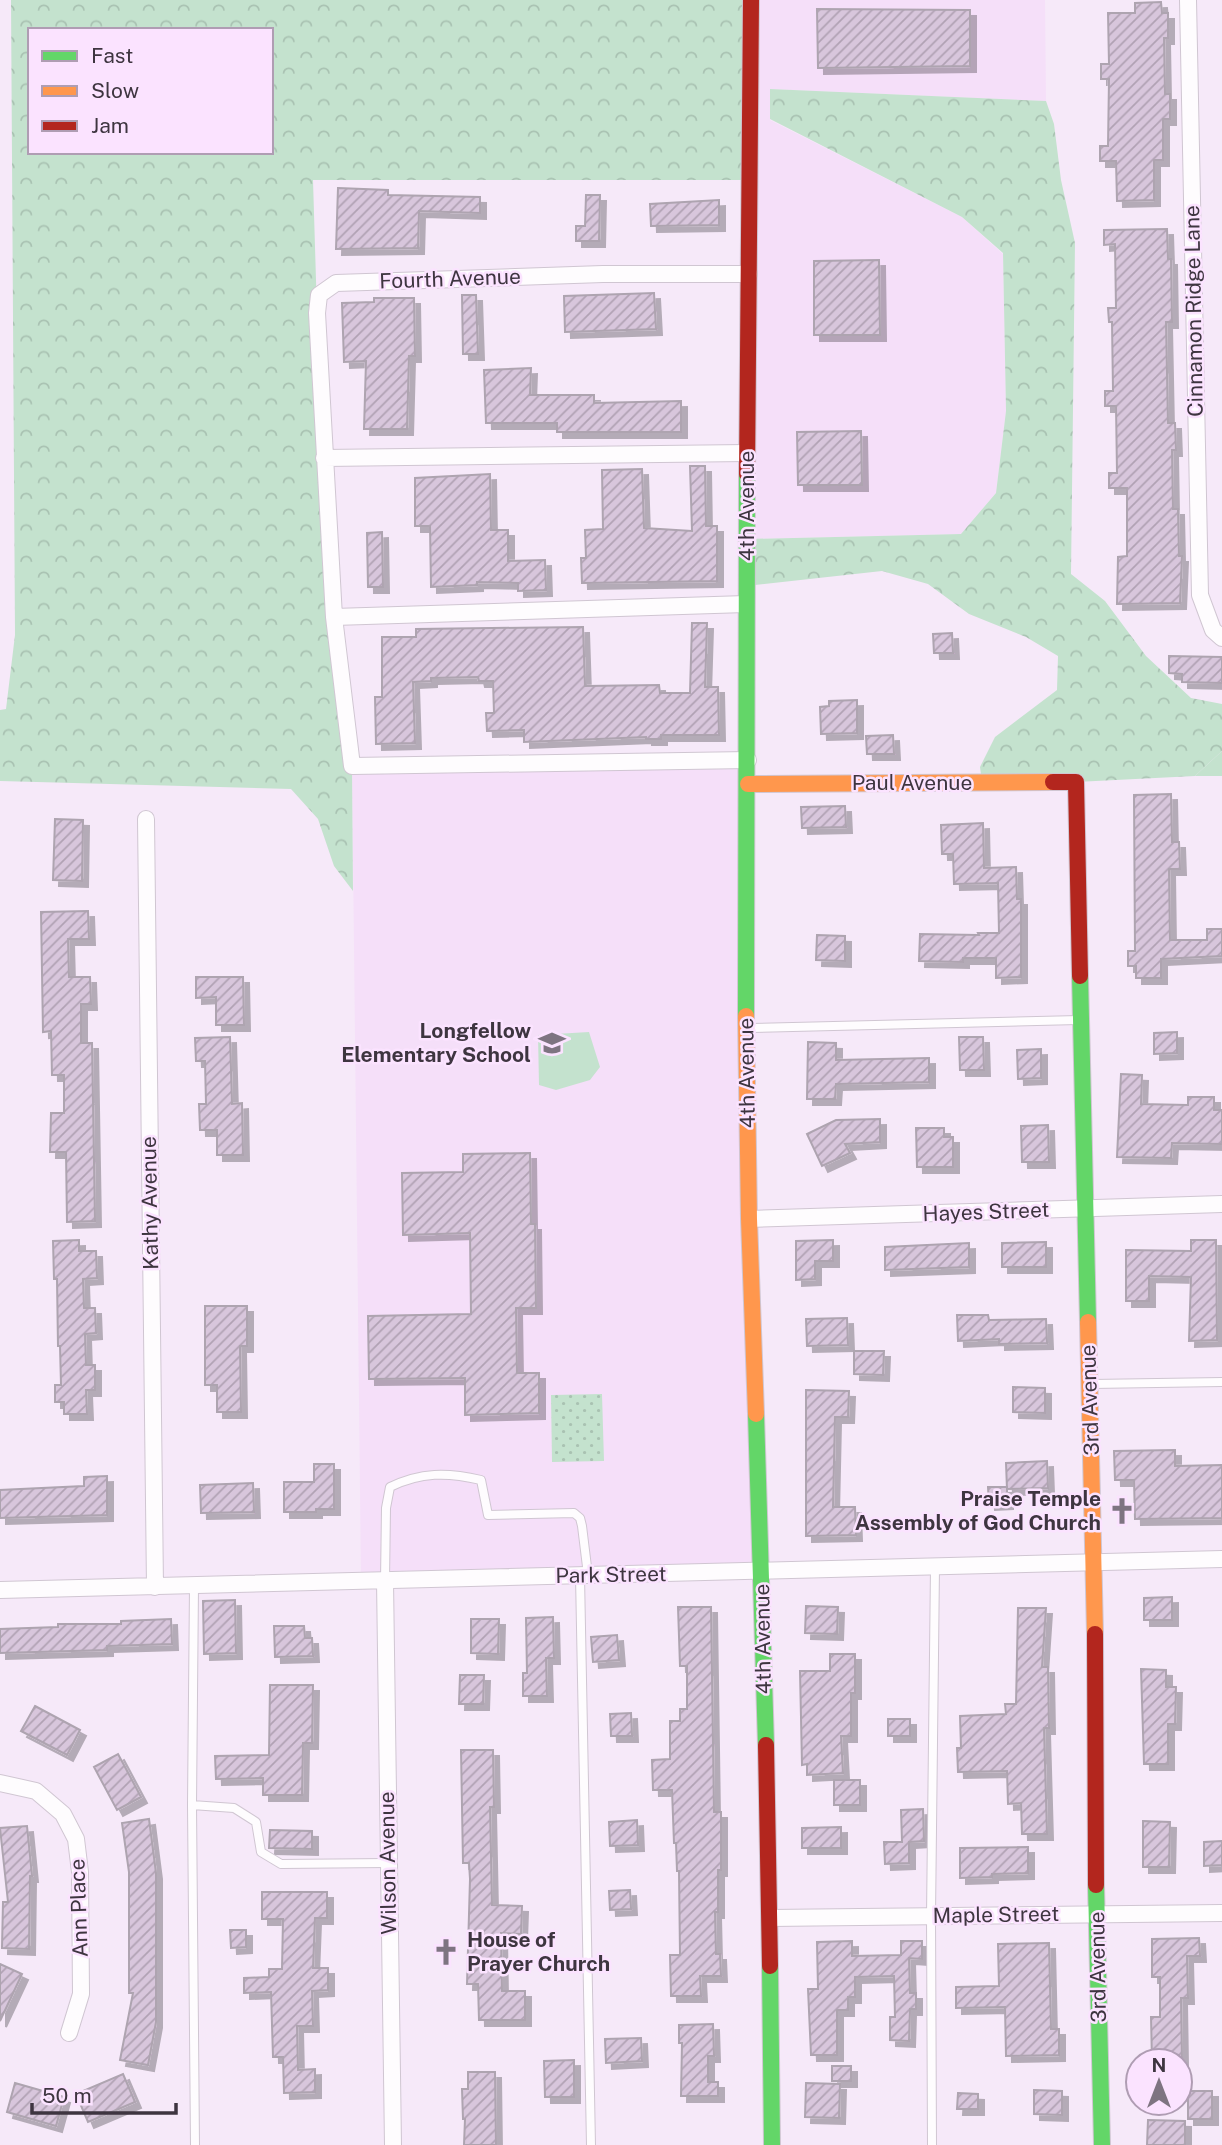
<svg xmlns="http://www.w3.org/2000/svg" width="1222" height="2145" viewBox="0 0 1222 2145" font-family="'Public Sans',sans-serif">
  <defs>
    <pattern id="forest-crowns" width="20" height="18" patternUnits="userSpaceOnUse" patternTransform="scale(1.75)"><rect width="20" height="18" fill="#c4e2ce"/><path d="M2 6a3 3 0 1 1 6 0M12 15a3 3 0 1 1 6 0" fill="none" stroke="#a9c2b2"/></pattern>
    <pattern id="park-dots" width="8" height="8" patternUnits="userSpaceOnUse" patternTransform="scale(1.75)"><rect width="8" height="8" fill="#c4e2ce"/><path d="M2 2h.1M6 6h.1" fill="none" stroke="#a9c2b2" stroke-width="1.8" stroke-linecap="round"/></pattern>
    <pattern id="building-hatch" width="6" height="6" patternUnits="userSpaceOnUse" patternTransform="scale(1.75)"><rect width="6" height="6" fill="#d8c6dc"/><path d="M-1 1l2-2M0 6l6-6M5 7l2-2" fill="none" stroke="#b1a2b4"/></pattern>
    <filter id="shadow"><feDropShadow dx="6" dy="6" stdDeviation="0" flood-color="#0004"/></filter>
  </defs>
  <rect width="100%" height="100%" fill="#f6e9f9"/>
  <!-- built -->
  <path fill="#f5dff9" d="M751,0h294l1,101 -276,-12v31l192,97 41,37 3,157 -10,82 -35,41 -215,5z
    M748,760l14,811 -401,10 -9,-815z"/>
  <!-- grass -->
  <path fill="#c4e2ce" d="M1222,751v25h-27z
    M589,1032l11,35 -10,13 -34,10 -17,-5 -1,-50z"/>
  <!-- forest -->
  <path fill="url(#forest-crowns)" fill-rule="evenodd" d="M11,0h740l-2,180h-436l4,133 35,453 1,125 -19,-25 -16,-47 -27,-30 -291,-8v-71l6,-1 9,-74zM30,30h241v122h-241z
    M770,89l276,12 8,23 7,56 14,63 -4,331 34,27 41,55 45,42 31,6v47l-27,25 -119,6h-94l-2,-15 15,-30 62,-47 1,-34 -32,-19 -57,-23 -41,-30 -46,-13 -136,15v-47l215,-5 35,-41 10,-82 -3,-158 -41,-36 -192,-98z"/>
  <!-- park -->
  <path fill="url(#park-dots)" d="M602,1394l2,67 -52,1 -1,-67z"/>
  <!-- building -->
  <path fill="url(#building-hatch)" stroke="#aea4b0" stroke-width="2" filter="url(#shadow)" d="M1161,2l1,11h6v25h-4l1,56h5v25h-7v41h-9v40l-37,1 -1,-40h-16v-15h8l1,-67h-8v-15h8l-1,-51h27v-10z
    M817,9l153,1v56l-152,2z
    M338,188l50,2v5l92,2v16l-61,-2 -1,37 -82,1z
    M586,195h14l-1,46h-23v-15h9z
    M719,200v25l-68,1 -1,-22z
    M1167,229l1,30h3l1,63h-6l2,101h7l1,27h-4l1,59h5l1,47h3l-2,47 -63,1 1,-47 9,-1v-68h-18v-15h8l-1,-67h-11v-15h8l-1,-69h-3l-1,-14h8l-1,-64 -11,1v-15z
    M879,260l1,75h-66v-74z
    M654,293l2,36 -91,3 -1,-36z
    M462,295h14l2,59h-15z
    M374,298h40l1,58h-6l-2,73h-43l2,-68 -22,1 -2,-59 32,-1z
    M531,368l-1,27h64v8l87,-2v31h-124v-9h-71l-2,-53z
    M861,431l1,54h-64l-1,-53z
    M690,466h15l1,60h11v55l-135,2 -1,-25h5l-1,-28 18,-1 -1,-59 40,-1 2,59 48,3z
    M490,474l1,56h17v31l37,-1 1,30 -28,1v-8l-41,-1v3l-46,2 -1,-61h-15v-48z
    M382,532l1,55h-15l-1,-54z
    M692,623h15l-2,64h13l1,48h-58v4h-15v-2l-122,5v-12l-37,1 -1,-18h8l-1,-32h-14l-1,-4 -47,1v3l-18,1 2,61 -39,1 -1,-47h7v-60h34v-8l167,-2 2,59 74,-1 1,8h30z
    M952,633l1,20h-19l-1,-19z
    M1169,656l53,1v26l-40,-1v-8l-13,-1z
    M857,700v33l-36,1 -1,-27 9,-1v-5z
    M893,735l1,19h-27l-1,-18z
    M1171,794l1,48h7l1,27h-11l1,71h37v-11h15v27l-61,3v19h-25v-12h-8v-15h7l-1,-156z
    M845,806l1,21 -44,1 -1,-21z
    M55,819l28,1 -1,61 -29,-1z
    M983,823l1,45 32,-1 1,32h4v78l-25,1v-20h-33v4l-44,-1 1,-27 59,1 -1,-2h21l-1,-50 -44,1 -1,-30h-11l-1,-29z
    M88,911l1,28h-21l1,38h21l1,27h-10v39h11l3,178 -28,1 -1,-70h-16l1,-39h13v-38h-12l-1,-44 -8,1 -2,-120z
    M817,935l28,1v25l-29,-1z
    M196,977h47l1,48h-28v-28l-20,1z
    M1177,1032v21l-23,1v-21z
    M230,1037l2,67 10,-1 1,52h-26v-25h-17l-1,-26h7l-1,-43h-9l-1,-23z
    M959,1037h24l1,33h-24z
    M808,1042l28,1v17l93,-2v24l-93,2 -1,15h-28z
    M1041,1049v29l-23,1 -1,-29z
    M1121,1074l21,1 -1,29 47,1v-8h26v13h8v34l-50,-1 -1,15 -54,-1z
    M880,1119v23l-35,2 5,9 -28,13 -15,-32 29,-14z
    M1048,1125l1,37h-27l-1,-36z
    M916,1128h28v9h9v30h-36z
    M530,1153l1,71h4l1,84h-20l1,65h22v40l-74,2v-37l-96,1 -1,-63 103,-2 -1,-81 -67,2 -1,-62 61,-1v-18z
    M79,1240v11h17l1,27 -14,1 1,29h11l1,25 -11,1 1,31h9v25h-9l1,24h-23v-12h-9v-17h6l-1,-39h-2l-1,-67h-3l-1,-38z
    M833,1240v21h-18v18l-19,1v-39z
    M1191,1240h25l1,100 -28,1 2,-64 -42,-1v25h-23v-51l65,1z
    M1046,1242v25h-44v-24z
    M969,1243v24l-84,3v-23z
    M205,1306h42v40h-7l1,66h-24v-27h-12z
    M957,1315h31l1,5 57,-1 1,24 -48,1v-5l-41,2z
    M847,1318l1,27 -41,1 -1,-27z
    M854,1351h30l-1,24 -29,-1z
    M1013,1387l32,1v25l-32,-1z
    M806,1390l43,1 -1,26h-13l-2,90h22l1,28 -50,1z
    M1175,1450v16l47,-1v53l-87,1 -1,-39h-19l-1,-29z
    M1047,1461l1,27 -41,1 -1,-26z
    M314,1464h20v45h-18v3h-32v-30h30z
    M107,1476v39l-107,3v-28l84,-4v-9z
    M253,1483l1,29 -53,1 -1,-28z
    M988,1487h19v16l-18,1z
    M1172,1597v23h-28v-22z
    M235,1600l1,53 -32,1 -1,-53z
    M806,1606l32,1 -1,27 -32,-1z
    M678,1607h33l3,205h7v58h-3v42h-3l1,42h4l1,22h-21l1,20h-30l-1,-41h10l-1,-84h-2l-1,-28h-2l-2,-53h-19l-1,-30 18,-1v-38h10v-12h7v-43h-7z
    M1018,1608h28l-4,59h6l1,61h-5l3,106h-25l-1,-31 -13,1 -1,-33 -49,1 -1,-24h4l-1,-32 46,-2 -1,-10h11z
    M553,1617l1,41h-8l1,38h-24v-23h4l-1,-55z
    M171,1619l1,25 -65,2v4l-107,3v-24l58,-2v-3h63v-3z
    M471,1619h28l-1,35 -27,-1z
    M274,1626h30l1,12h7l1,18 -38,1z
    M617,1635l2,25 -26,2 -2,-25z
    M830,1654h25v39h-4v43h-10l2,37 -36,2v-11l-5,1 -2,-94h30z
    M1141,1669l25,1v17h10l-1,37h-7v40h-24z
    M460,1675h24l-1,29h-24z
    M270,1685h43l-1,58h-9l-1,52h-39v-17l-47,1 -1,-23 54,-1z
    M35,1706l45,24 -13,25 -46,-24z
    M631,1713l1,23h-21l-1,-22z
    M888,1719h22v17h-22z
    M461,1750h32l1,57h-4l2,98 30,1 -1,28 -20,-1 1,58h23v29h-46l-1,-36h-11l3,-105 -1,-16h-6z
    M118,1754l23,43 -24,13 -23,-43z
    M834,1780h26v25h-26z
    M923,1809l1,32 -15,1v21l-24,1 -1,-22h18l-1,-32z
    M149,1819l7,54v149l-8,43 -28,-5 13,-67h-4v-121l-7,-49z
    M637,1820l1,25 -28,1 -1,-24z
    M1143,1821l27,1 -1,45h-26z
    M27,1826l5,50h-2l-1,73 -27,-1 1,-46h5l-8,-74z
    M841,1827v21h-39v-20z
    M270,1830l42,1v18l-43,-1z
    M1222,1841v24l-18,1v-24z
    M1028,1847v26l-36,1v3l-32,1v-30z
    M630,1890l1,19 -21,1 -1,-19z
    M262,1892h65v26h-12l-2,50h15v22l-16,1 1,35h-16l1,44 17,-1v23l-31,1 -1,-36h-10l-2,-65 -27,1v-15l25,-1v-8h13l1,-50h-21z
    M230,1930h16v17l-15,1z
    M1199,1938l1,18h-13l1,42h-7l1,63h-30l-1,-44h9v-40h-8v-38z
    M852,1941v15l49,-1v-14h21v18l-13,-1 1,35h6v16h-6l-1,32 -19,-1v-23h5l-1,-41 -39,1v20h-7v13h-11v45h-26l-3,-66h10l-1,-47z
    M1049,1943l2,86h8v26l-53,1 -1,-49 -49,1v-21l43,-1 -1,-42z
    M0,1964l22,10 -22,47z
    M713,2024l1,32h-6v26h10v14h-37l1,-53h-3v-18z
    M641,2038l1,23 -36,2 -1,-24z
    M574,2060v37h-29l-1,-36z
    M832,2066h19v15h-19z
    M468,2072h27l1,73h-32l1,-26h-2l-1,-30h6z
    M123,2074l12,28 -47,20 -12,-28z
    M15,2083l49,14 -8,29 -49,-14z
    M806,2083l34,1 -1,34 -34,-1z
    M1034,2090l28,1v24l-28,-1z
    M1188,2091h24v28h-24z
    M958,2093l20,1v15h-21z
    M1148,2120l37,1v24h-38z"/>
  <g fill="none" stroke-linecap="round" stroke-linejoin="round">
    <defs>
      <path id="lane" d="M749,1028l330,-8
        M1092,1384l130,-2
        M580,1576l11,569
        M385,1581l1,-73 4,-21c31,-15 57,-15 91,-7l7,35 86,-2 6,5 2,8 6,49
        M194,1586l-2,219 3,340
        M192,1805l42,3 22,14 5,30 20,12 106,-1
        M932,2145l-1,-229 4,-349"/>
      <path id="street" d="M1188,0l12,595 13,35 9,8
        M324,458l423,-5
        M334,617l412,-13
        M748,760l-396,6 -18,-149 -17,-304 2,-18 17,-12 267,-9h146
        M146,819l9,768
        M749,1219l473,-15
        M385,1581l8,564
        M0,1590l1222,-31
        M0,1783l36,8 27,23 13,25 4,33 1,122 -12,39
        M770,1918l452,-5"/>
      <path id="fast" d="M1080,976l8,346
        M746,1016l1,-542
        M756,1414l10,331
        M1096,1885l6,260
        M770,1966l2,179"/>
      <path id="slow" d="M748,784l305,-2
        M746,1016l3,203 7,195
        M1088,1322l7,312"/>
      <path id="jam" d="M747,474l4,-474
        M1053,782h23l4,194
        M1095,1634l1,251
        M766,1745l4,221"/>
    </defs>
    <!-- lane casing -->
    <use href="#lane" stroke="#d0c6d2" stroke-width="10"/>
    <!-- street casing -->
    <use href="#street" stroke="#d0c6d2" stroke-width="18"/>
    <!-- fast casing -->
    <use href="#fast" stroke="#d0c6d2" stroke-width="18"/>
    <!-- slow casing -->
    <use href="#slow" stroke="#d0c6d2" stroke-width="18"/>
    <!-- jam casing -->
    <use href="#jam" stroke="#d0c6d2" stroke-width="18"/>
    <!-- lane -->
    <use href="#lane" stroke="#fefcfe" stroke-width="8"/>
    <!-- street -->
    <use href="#street" stroke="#fefcfe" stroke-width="16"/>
    <!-- fast -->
    <use href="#fast" stroke="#63d668" stroke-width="16"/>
    <!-- slow -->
    <use href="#slow" stroke="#ff974d" stroke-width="16"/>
    <!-- jam -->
    <use href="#jam" stroke="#b3261e" stroke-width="16"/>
  </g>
  <!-- icons -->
  <defs>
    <symbol id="school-bare" viewBox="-9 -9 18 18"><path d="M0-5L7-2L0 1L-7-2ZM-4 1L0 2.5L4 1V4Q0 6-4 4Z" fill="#7e7481" stroke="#fbe3ff" stroke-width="2.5" paint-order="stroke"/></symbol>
    <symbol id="church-bare" viewBox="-9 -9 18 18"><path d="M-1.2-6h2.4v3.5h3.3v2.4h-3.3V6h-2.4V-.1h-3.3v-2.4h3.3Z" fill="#7e7481" stroke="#fbe3ff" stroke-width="2.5" paint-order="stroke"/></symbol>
  </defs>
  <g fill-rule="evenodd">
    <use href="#school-bare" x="533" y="1024" width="38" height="38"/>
    <use href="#church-bare" x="1103" y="1492" width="38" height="38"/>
    <use href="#church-bare" x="427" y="1933" width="38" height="38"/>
  </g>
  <g text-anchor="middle" stroke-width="5" stroke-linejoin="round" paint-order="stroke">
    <!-- street labels -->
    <g font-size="21" fill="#3e3540" stroke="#fbe3ff">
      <text transform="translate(450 279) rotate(-2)" y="7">Fourth Avenue</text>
      <text transform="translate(1194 311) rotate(-91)" y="7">Cinnamon Ridge Lane</text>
      <text transform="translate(747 506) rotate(-90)" y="7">4th Avenue</text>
      <text x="912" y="790">Paul Avenue</text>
      <text transform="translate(747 1073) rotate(-91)" y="7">4th Avenue</text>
      <text transform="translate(150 1203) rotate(-91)" y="7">Kathy Avenue</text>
      <text transform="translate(986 1212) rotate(-2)" y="7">Hayes Street</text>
      <text transform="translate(1090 1400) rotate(-92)" y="7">3rd Avenue</text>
      <text transform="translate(611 1575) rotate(-1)" y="7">Park Street</text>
      <text transform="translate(763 1639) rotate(-91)" y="7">4th Avenue</text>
      <text transform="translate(388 1863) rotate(-91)" y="7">Wilson Avenue</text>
      <text transform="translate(79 1908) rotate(-92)" y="7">Ann Place</text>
      <text transform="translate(996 1915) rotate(-1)" y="7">Maple Street</text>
      <text transform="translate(1098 1967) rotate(-91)" y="7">3rd Avenue</text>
    </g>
    <!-- poi labels -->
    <g font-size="21" font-weight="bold" fill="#3e3540" stroke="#fbe3ff" text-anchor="end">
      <text x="531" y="1038">Longfellow<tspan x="531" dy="24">Elementary School</tspan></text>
      <text x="1101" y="1506">Praise Temple<tspan x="1101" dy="24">Assembly of God Church</tspan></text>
      <text x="467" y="1947" text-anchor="start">House of<tspan x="467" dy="24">Prayer Church</tspan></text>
    </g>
  </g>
  <!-- legend -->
  <rect x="28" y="28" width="245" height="126" fill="#fbe3ff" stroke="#af9db3" stroke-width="2"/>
  <rect x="42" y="51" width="35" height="10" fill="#63d668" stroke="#af9db3" stroke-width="2"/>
  <text x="91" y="63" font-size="21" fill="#3e3540">Fast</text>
  <rect x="42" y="86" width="35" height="10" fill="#ff974d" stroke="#af9db3" stroke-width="2"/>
  <text x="91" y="98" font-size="21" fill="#3e3540">Slow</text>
  <rect x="42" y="121" width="35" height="10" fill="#b3261e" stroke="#af9db3" stroke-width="2"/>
  <text x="91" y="133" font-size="21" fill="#3e3540">Jam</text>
  <!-- north arrow -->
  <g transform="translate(1159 2082)"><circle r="33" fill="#fbe3ff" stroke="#af9db3" stroke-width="2"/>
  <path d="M0-5L12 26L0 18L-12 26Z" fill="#7e7481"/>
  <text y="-10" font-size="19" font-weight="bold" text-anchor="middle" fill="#3e3540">N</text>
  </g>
  <!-- scale -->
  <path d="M32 2103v10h144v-10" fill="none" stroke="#3e3540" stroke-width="3.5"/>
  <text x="42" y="2103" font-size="21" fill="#3e3540" stroke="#fbe3ff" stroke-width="5" paint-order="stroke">50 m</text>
</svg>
